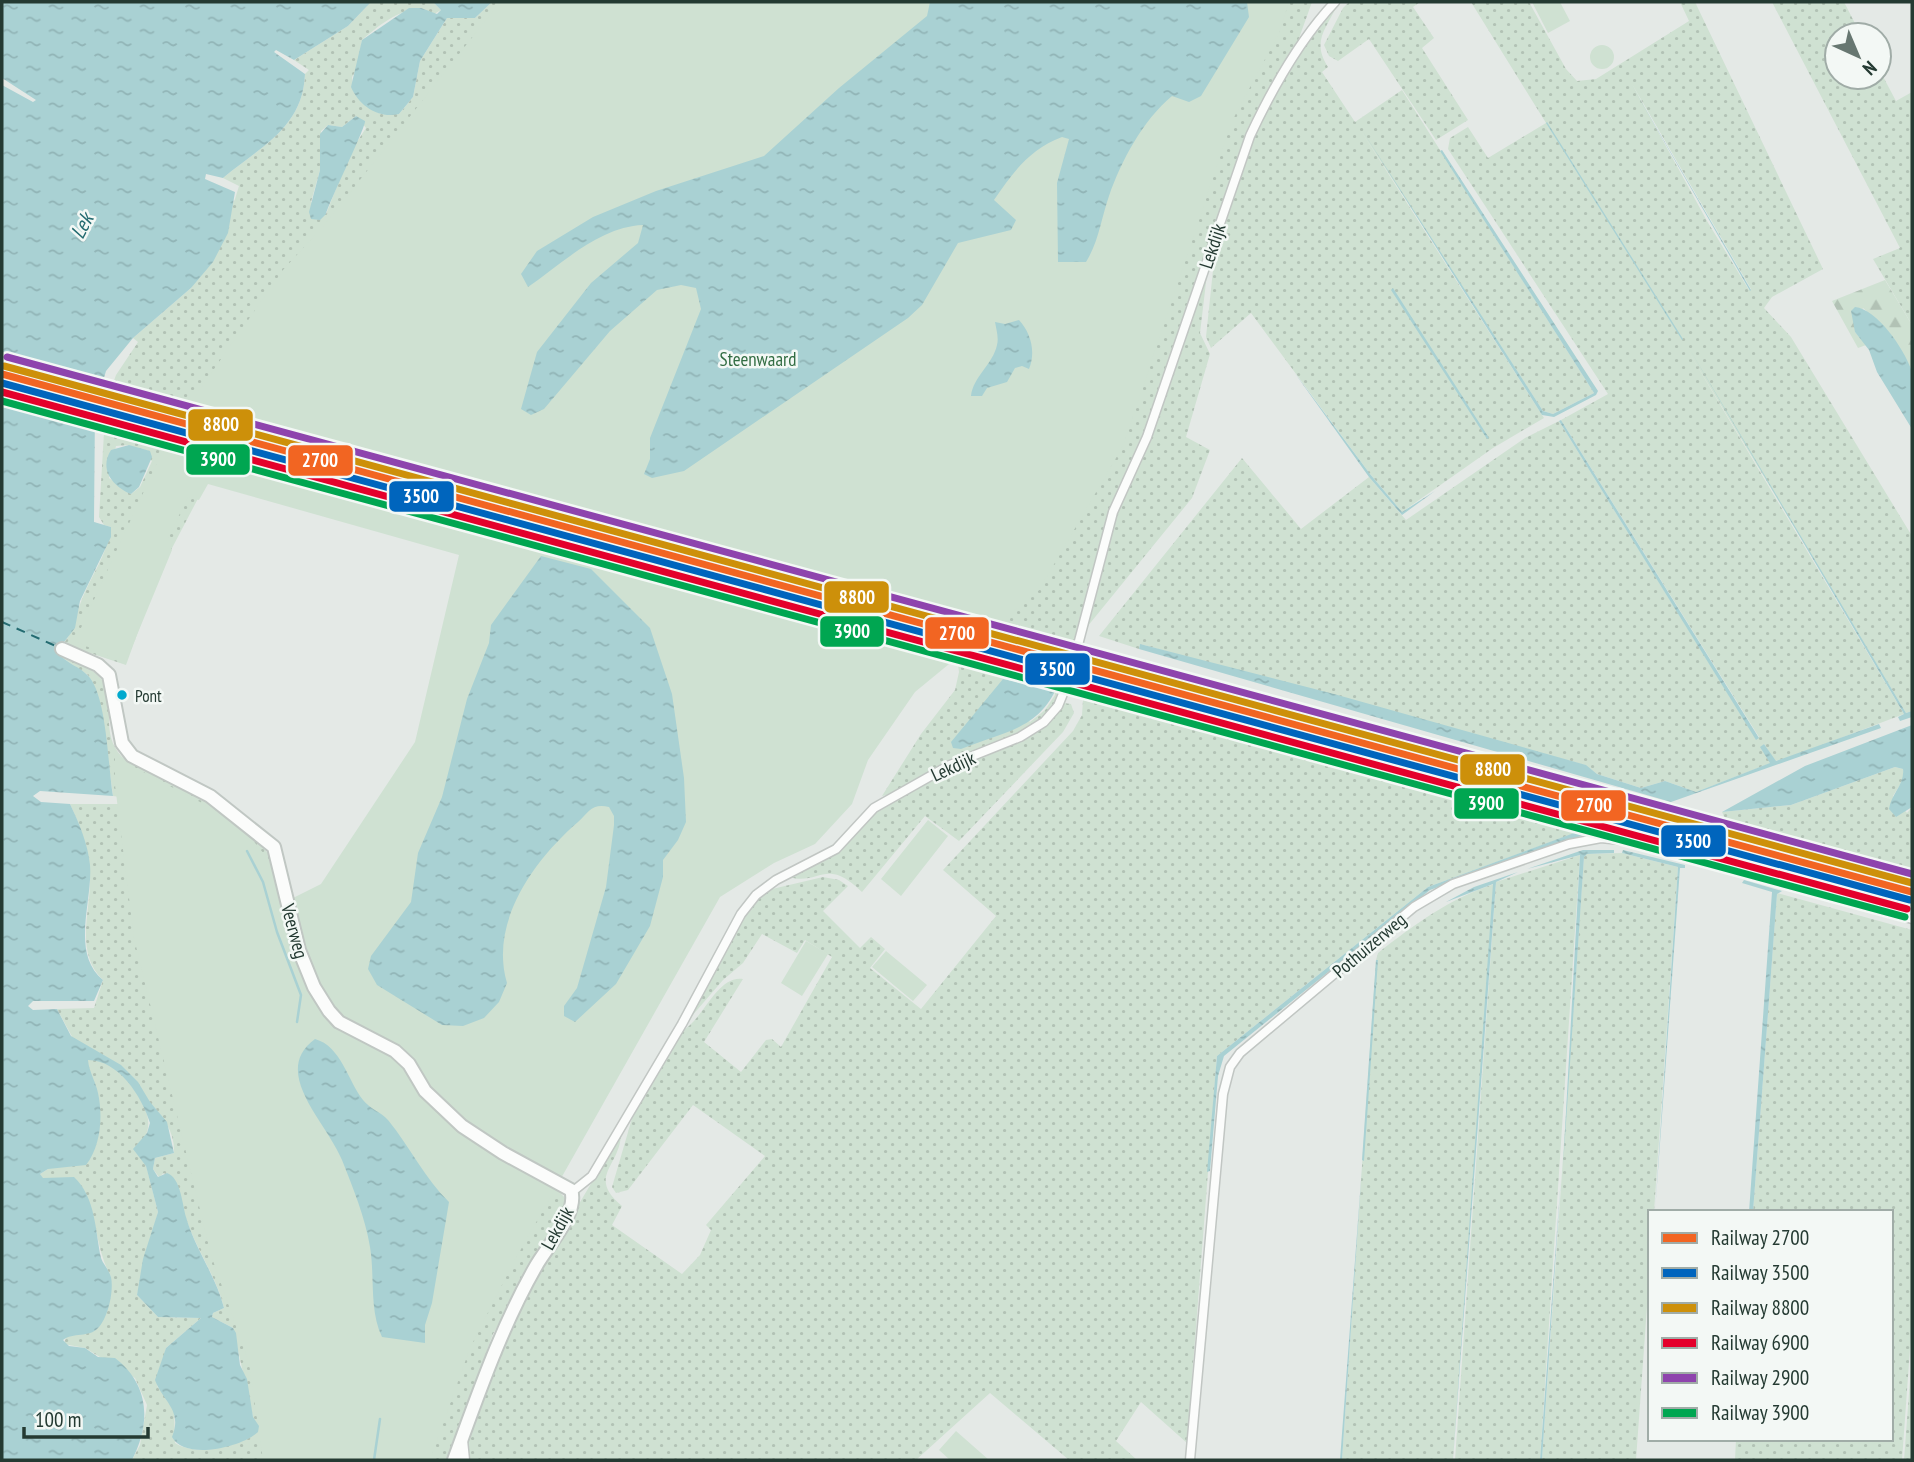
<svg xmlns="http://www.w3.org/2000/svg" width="1914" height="1462" viewBox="0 0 1914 1462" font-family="'PT Sans Narrow',sans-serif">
  <defs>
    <pattern id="grass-dots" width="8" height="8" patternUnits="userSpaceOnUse" patternTransform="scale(1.75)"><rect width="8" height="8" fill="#cfe1d2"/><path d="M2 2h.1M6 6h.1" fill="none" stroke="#b2c2b5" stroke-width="1.8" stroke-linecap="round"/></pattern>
    <pattern id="forest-firs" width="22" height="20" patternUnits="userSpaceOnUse" patternTransform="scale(1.75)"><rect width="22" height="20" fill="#cfe1d2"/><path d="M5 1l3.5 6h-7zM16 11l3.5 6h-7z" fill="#b2c2b5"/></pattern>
    <pattern id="water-ripples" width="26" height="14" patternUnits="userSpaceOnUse" patternTransform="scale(1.75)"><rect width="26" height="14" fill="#a9d1d3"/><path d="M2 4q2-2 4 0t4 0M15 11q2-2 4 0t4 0" fill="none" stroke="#91b4b6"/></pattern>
  </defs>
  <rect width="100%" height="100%" fill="#e4e9e6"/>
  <!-- grass -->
  <path fill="url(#grass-dots)" fill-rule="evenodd" d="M371,2h62l8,8 -7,4c-26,-14 -53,10 -72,26l-5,29 -5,8 2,16 24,20 21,1 14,-17 7,-36 27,-43h28l17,-16h820l-14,39 -36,61 -30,73 -89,261 -30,64 -40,152 -3,3 -839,-225 -124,-30 9,-25 22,-33 -5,-4 58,-50 44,-89 4,-13 -16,-8c37,-31 80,-50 82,-104l4,-4 -15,-10 54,-34zM356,116l10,12 -15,23 -25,63 -15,-12 9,-32 1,-39 7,-6 14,2z
    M1349,2h71l-7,5 21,31 -12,10 46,72 -32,20 -67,-101 -31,22 -9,-5 -5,-11 19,-37z
    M1471,2h58l37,67 11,12 19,-2 93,-58 -9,-19h15l128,267 -51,28 -8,11 27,29 121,199v175l-6,2 -219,-364 217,365 -116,44 -13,3 -11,-17 -3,3 10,16 -75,29 -31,-11 -24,7 -44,-14 -12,-9 -445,-121 -1,5 -40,-13 143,-178 59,71 68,-52 37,43 119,-82 34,-17 197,318 3,-2 -198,-317 47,-26 -160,-245 2,-11 18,-11 20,31 58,-35zM1632,84l119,205 -2,1 -42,-69z
    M1772,2h72l17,33h-24v42h42v-8l17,32 16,-9v233l-39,-66 27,-11z
    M1337,6c-12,24 -25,36 -9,61l-6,5 33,50 47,-32 192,303 -41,21 -10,-3 -182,-280 183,287 -51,30 -91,64 -32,-38 -119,-161 -40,35 -5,-11 9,-86 38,-114 15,-31 38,-65z
    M1207,274l-7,59 10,21 -24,83 24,13 -18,48 -105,129 29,-114 34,-76z
    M105,416l120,31 -65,124 -34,94 -63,-21c12,-14 12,-28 19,-45 10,-25 25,-44 29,-72l-7,-2 -5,-8zM129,445l23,16 -12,26 -9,7 -22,-16 7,-32z
    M949,638l118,34 -7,25 -18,24 -24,13 -69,28 -57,32 -10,2 39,-62 34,-44 4,-18 -4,-29zM1052,677l3,18 -10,15 -15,12 -27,-43 39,8z
    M61,657c81,24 27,63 61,100l83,43 54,43 14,16 8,42 286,299 -1,7 -73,127 -47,126h-314l8,-15 7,-40 -12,-27 -50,-30 -21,-4 2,-7 8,-2 37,-58c-15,-27 -14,-59 -27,-87l-42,-12 -2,-4 8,-5 41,-101 -32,-59 37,-1 9,-28c-29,-28 -12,-68 -13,-104 -1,-24 -10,-51 -20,-72h50v-7l-7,-1 -11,-82 -14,-39zM150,1103c14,14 25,30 24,50l-19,5 -2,11 6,8 5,-4c17,16 17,33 25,54 11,28 28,52 35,81l-11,5 -1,4 21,11 20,89c-6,8 -14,21 -22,26 -14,9 -43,9 -56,0l-1,-36 -17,-21 9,-38 35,-30 -43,-1 -21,-22 21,-83 -12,-47 -10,-19c12,-9 15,-20 10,-35z
    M1083,700l247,63 245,70 -147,54 -211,169 -30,387 -46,-41 -25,39 21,19h-68l-79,-67 -74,67h-448l2,-32 55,-133 96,-162c0,33 -35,43 1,73l-10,19 70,49 18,-19 11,-25 -5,-5 59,-69 -72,-51 -65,85 -12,3 -4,-6 21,-72 49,-84c21,-11 35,-56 61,-52l-39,63 37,30 25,-32 6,-1 9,8 51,-90 -27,-17 -8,13 -35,-19 -19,29 -20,17 -32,37 57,-107 20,-20 55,-13 16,3 9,6 -25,25 37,37 11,-11 14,12 -15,19 51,41 75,-93 -53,-46 130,-139 9,-16z
    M1064,703l7,1 3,9 -11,19 -104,109 -34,-25 -63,76c-37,-36 -41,-6 -74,-15l49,-24 39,-42 60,-36 110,-51z
    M1895,767l8,2c3,10 -5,18 -10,27l14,17 5,-6v64l-187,-52 -3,-7 69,-7z
    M1622,853l56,14 -24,345h-4v53l-14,195h-94l42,-604 3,-2z
    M1580,855l-40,605h-85l41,-578z
    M1494,884l-41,576h-111l34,-500 2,-7c37,-29 71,-54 116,-69z
    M1777,893l135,37v391l-10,139h-167l1,-21h155v-227h-138z
    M1912,1353v107h-8z"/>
  <!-- forest -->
  <path fill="url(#forest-firs)" d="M1885,280l27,45v45l-25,-40 -24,-22 -8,24 11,13 -8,3 -26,-47z"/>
  <!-- green -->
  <path fill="#cfe1d2" d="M500,2h789l-10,31 -47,88 -109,325 -84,144 -124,102 -47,68 -16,44 -37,40 -41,19 -54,34 -208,368 -42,83 -40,112h-167l-14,-97 -38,-108 -77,-317 -19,-153v-30c46,32 119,53 151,102 9,13 12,31 17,46l38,-19 94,-142 44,-187 -251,-71 -9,16 -11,-3 -20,41 4,12 -47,114 -50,-23 98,-213 110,-158 43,-47z
    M1532,2h28l10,19 -22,12z
    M1590 57a12 12 0 1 1 24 0a12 12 0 1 1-24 0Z
    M928,820l20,16 -47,60 -20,-17z
    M806,941l22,13 -26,42 -21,-13z
    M886,951l41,34 -14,16 -41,-34z
    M956,1431l33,29h-39l-11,-10z"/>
  <!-- water -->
  <path fill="url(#water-ripples)" d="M2,2h369l-23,24 -54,34 -18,-10 -2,2 31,22c-2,54 -45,73 -82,104l-17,-4 -1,5 30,13 -7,41 -15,29 -22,26 -58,50 -27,33 -11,37 -1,114 17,5v10l-31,64 -5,27 -18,23c8,13 24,15 33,27 17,22 18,89 23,118l-73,-5 -7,5 8,6 29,2c9,19 18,40 20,61 3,36 -20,88 13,115l-9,21h-61l-5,5 5,4 24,-1 14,27 50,29 17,17 12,20 17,20 7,31 -19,5 -2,11 5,8 9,-4c14,5 15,31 19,44 9,32 30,59 38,91l-11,5 -1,4 21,11 3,5 4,32 7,14 6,38 6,9 -1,6c-16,15 -73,29 -86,5 11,-27 -9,-35 -17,-57l11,-32 35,-30 -43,-1 -21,-22 6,-36 15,-47 -12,-46 -13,-17 14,-16 3,-10c-8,-26 -31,-63 -62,-63 1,12 8,22 10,33 5,23 3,53 -12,72l-38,4 -8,5 3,4 31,-1c22,21 21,53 27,81 2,6 8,12 10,19 3,14 -3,41 -13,51 -9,10 -25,4 -35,12l6,6 16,2 13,9 17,1c35,27 36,65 17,102h-130v-1375l31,17 3,-2 -34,-22z
    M433,2h59l-17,16h-28l-27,43 -7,36 -14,17c-20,5 -40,-8 -48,-27l11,-47 47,-32h12l16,6 4,-4z
    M930,2h317l2,15 -48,79 -12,6 -17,-6c-29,24 -51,65 -63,100 -8,23 -10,45 -23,66h-28l-1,-79 12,-44 -7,-2c-32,12 -49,35 -68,63l22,20 -5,10 -53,13 -36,62 -14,13 -224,153 -32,7 -8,-4 6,-15v-21l51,-129 -5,-21 -15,-3 -24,5 -47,41 -66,78 -13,6 -10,-6 16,-57 54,-69 47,-40 5,-18c-44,2 -80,38 -115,62l-7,-13 16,-23 56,-34 63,-26 108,-35 75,-68 88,-72z
    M1631,84l120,206 -1,1z
    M356,116l9,5c1,6 -34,77 -39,93l-6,6 -9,-1 -2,-7 11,-42v-36l8,-9 14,2z
    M1547,122l136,217 -1,1 -136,-217z
    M1362,130l181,281 10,3 41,-21 -154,-242 2,-1 156,241 -2,4 -42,22 -12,-2z
    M1393,288l96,150 -2,1 -96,-149z
    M1855,307c22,2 49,42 56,62 3,16 1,43 1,60l-35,-57 -8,-22 -14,-18 -4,-21z
    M1019,320c12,13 17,32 10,49l-7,-3 -7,2 -8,14 -20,6 -5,8h-11c2,-19 22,-32 26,-51 2,-7 -1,-17 -2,-23l10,2z
    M1689,348l217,365 6,-2v6l-12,4 -2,-4 6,-3z
    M1294,372l76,102 32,38 33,-21 -33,24 -33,-38z
    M1561,420l198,318 -3,2 -197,-319z
    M129,445l21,6 2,6 -13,30 -8,7c-19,-8 -32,-25 -20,-44z
    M541,556l50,13 59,59 22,66 12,84 2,44 -8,18 -15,20v17l-13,49 -34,58 -41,38 -11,-6v-10l13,-18 29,-101 8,-62v-9l-5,-9c-17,-4 -20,5 -31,15 -44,38 -89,100 -71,161l-8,19 -15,16 -21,8 -21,-1 -65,-40 -9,-16 3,-13 40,-54 7,-49 24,-56 25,-98 22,-56 2,-18z
    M1140,644l194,50 252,71 11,9 44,14 24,-7 31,11 74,-29 -10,-16 4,-3 12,17 103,-37 2,4 -210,74 -532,-153z
    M1052,677l8,2c-17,50 -54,52 -99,70l-8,-1 -2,-6 52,-63 39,8z
    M1912,725v82l-16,10 -7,-8c2,-15 16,-25 14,-40l-8,-2 -104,38 -69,7 83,-46z
    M1416,782l143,38 37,5 15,-4 -5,6 -176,63 -206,166 -6,20 -8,95 -3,1 10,-116 211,-169 146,-54 -159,-46z
    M1637,829l275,76v7l-277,-77z
    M1583,850h31v3l-27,1 -3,3 -21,310 17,-312 -53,14z
    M1623,850l62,15v3h-5l-25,344 23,-345 -56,-14z
    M1518,872l-22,10 -43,578 40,-576 -47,18 28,-15z
    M1744,880l38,11 -5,3 -24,318h-4l23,-320 -30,-9z
    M1376,960h2l-14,201 -2,-1z
    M315,1039c26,7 33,42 48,61 7,9 18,12 25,20 22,27 37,59 61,82l-17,101 -7,22v18l-43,-6c-13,-27 -7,-60 -12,-90 -5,-30 -17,-59 -28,-87 -16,-39 -72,-88 -27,-121z
    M1362,1167l-20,293h-2z
    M1561,1177l-19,283h-2z"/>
  <!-- pier -->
  <path fill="#e4e9e6" d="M2,363l102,27 -5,17 -97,-26z"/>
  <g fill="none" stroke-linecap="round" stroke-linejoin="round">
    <!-- stream -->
    <path stroke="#a9d1d3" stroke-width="2.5" d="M247,851l16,31 14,50 24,63 -4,27
      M374,1460l6,-41"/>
    <!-- ferry -->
    <path stroke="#246b71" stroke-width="2" stroke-dasharray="9 7" stroke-linecap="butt" d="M2,622l56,25"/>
    <defs>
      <path id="street" d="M572,1192l20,-16 90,-152 59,-110 15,-19 20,-15 60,-31 38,-41 76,-43 70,-28 24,-15 14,-16 11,-27 44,-167 34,-75 103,-301c22,-47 49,-96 85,-134
        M463,1440l2,20
        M1190,1460l33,-366 7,-27 10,-14 174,-146 39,-23 116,-40 32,-6 30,3 281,78"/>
      <path id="secondary" d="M62,649l36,16 11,10 13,68 10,13 78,40 64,51 25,103 15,37 15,24 10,11 56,29 14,13 16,27 37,35 41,27 68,37c8,23 -24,56 -35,76 -35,61 -58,129 -82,194"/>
    </defs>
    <!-- street casing -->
    <use href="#street" stroke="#c1c6c3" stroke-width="11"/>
    <!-- secondary casing -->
    <use href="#secondary" stroke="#c0c7c3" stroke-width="16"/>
    <!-- street -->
    <use href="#street" stroke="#fbfcfb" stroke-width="8"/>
    <!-- secondary -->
    <use href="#secondary" stroke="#fbfcfb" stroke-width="12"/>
    <defs>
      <path id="rail-1" d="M2,374l1910,518"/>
      <path id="rail-2" d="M2,383l1908,517"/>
      <path id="rail-3" d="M4,366l1908,517"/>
      <path id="rail-4" d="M2,392l1905,517"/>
      <path id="rail-5" d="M7,357l1905,517"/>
      <path id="rail-6" d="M2,401l1903,516"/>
    </defs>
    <!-- rail-1 casing -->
    <use href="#rail-1" stroke="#f3f8f5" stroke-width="12"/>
    <!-- rail-2 casing -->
    <use href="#rail-2" stroke="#f3f8f5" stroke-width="12"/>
    <!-- rail-3 casing -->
    <use href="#rail-3" stroke="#f3f8f5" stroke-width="12"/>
    <!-- rail-4 casing -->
    <use href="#rail-4" stroke="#f3f8f5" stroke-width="12"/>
    <!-- rail-5 casing -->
    <use href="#rail-5" stroke="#f3f8f5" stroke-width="12"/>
    <!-- rail-6 casing -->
    <use href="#rail-6" stroke="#f3f8f5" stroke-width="12"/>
    <!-- rail-1 -->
    <use href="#rail-1" stroke="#f26522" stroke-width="7"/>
    <!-- rail-2 -->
    <use href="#rail-2" stroke="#0065bd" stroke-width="7"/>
    <!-- rail-3 -->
    <use href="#rail-3" stroke="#cd900a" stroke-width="7"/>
    <!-- rail-4 -->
    <use href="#rail-4" stroke="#e4002b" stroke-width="7"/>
    <!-- rail-5 -->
    <use href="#rail-5" stroke="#8e44ad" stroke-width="7"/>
    <!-- rail-6 -->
    <use href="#rail-6" stroke="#00a651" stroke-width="7"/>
  </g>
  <!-- markers -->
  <circle fill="#00a9ce" stroke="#f3f8f5" stroke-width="2.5" cx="122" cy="695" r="6"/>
  <g text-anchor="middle" stroke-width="5" stroke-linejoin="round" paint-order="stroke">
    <!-- bus labels -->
    <g font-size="17" fill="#243a32" stroke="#f3f8f5" text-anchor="start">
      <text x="135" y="702">Pont</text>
    </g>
    <!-- street labels -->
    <g font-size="19" fill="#243a32" stroke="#f3f8f5">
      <text transform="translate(1212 246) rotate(-72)" y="7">Lekdijk</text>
      <text transform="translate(953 766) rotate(-25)" y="7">Lekdijk</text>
      <text transform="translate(295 931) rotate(75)" y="7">Veerweg</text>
      <text transform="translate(1369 945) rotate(-40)" y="7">Pothuizerweg</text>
      <text transform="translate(557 1228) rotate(-61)" y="7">Lekdijk</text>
    </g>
    <!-- park labels -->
    <g font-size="19" fill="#326d43" stroke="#f3f8f5">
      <text x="758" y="366">Steenwaard</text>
    </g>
    <!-- water labels -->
    <g font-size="21" font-style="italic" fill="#246b71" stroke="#f3f8f5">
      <text transform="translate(82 226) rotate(-62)" y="7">Lek</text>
    </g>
  </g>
  <g stroke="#f3f8f5" stroke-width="2.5">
    <rect x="187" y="408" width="67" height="34" rx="7" fill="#cd900a"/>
    <rect x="185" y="443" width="66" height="33" rx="7" fill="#00a651"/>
    <rect x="287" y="444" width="67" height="33" rx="7" fill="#f26522"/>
    <rect x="388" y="480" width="67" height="33" rx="7" fill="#0065bd"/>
    <rect x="823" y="580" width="67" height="34" rx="7" fill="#cd900a"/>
    <rect x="819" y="615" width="66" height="33" rx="7" fill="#00a651"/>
    <rect x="924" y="616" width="66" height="34" rx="7" fill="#f26522"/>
    <rect x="1024" y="652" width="67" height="34" rx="7" fill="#0065bd"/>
    <rect x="1459" y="753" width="67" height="33" rx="7" fill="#cd900a"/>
    <rect x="1453" y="787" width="67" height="33" rx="7" fill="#00a651"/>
    <rect x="1560" y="789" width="67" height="33" rx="7" fill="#f26522"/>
    <rect x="1660" y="824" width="67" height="34" rx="7" fill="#0065bd"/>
  </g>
  <g font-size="19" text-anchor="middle" font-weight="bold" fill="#fff">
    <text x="221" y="431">8800</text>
    <text x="218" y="466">3900</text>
    <text x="320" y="467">2700</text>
    <text x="421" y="503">3500</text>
    <text x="857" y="604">8800</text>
    <text x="852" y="638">3900</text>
    <text x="957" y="640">2700</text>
    <text x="1057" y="676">3500</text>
    <text x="1493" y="776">8800</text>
    <text x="1486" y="810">3900</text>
    <text x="1594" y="812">2700</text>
    <text x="1693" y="848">3500</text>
  </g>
  <!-- border -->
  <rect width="1914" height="1462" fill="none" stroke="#243a32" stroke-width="7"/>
  <!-- legend -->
  <rect x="1648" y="1210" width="245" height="231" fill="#f3f8f5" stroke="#a0aca7" stroke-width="2"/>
  <rect x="1662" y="1233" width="35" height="10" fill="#f26522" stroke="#a0aca7" stroke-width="2"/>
  <text x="1711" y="1245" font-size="21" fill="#243a32">Railway 2700</text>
  <rect x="1662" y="1268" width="35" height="10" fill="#0065bd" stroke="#a0aca7" stroke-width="2"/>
  <text x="1711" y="1280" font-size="21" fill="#243a32">Railway 3500</text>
  <rect x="1662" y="1303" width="35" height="10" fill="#cd900a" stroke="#a0aca7" stroke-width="2"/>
  <text x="1711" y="1315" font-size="21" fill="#243a32">Railway 8800</text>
  <rect x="1662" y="1338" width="35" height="10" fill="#e4002b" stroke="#a0aca7" stroke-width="2"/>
  <text x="1711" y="1350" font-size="21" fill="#243a32">Railway 6900</text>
  <rect x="1662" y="1373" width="35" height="10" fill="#8e44ad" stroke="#a0aca7" stroke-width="2"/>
  <text x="1711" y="1385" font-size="21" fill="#243a32">Railway 2900</text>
  <rect x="1662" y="1408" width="35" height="10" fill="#00a651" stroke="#a0aca7" stroke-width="2"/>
  <text x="1711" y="1420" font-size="21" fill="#243a32">Railway 3900</text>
  <!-- north arrow -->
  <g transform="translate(1858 56) rotate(136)"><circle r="33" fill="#f3f8f5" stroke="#a0aca7" stroke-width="2"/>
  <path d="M0-5L12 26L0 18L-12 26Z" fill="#677771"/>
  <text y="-10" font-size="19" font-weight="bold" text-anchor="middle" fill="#243a32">N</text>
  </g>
  <!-- scale -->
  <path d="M24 1427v10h124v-10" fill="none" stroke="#243a32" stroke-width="3.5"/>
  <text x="35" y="1427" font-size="21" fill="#243a32" stroke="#f3f8f5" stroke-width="5" paint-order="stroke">100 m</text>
</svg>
